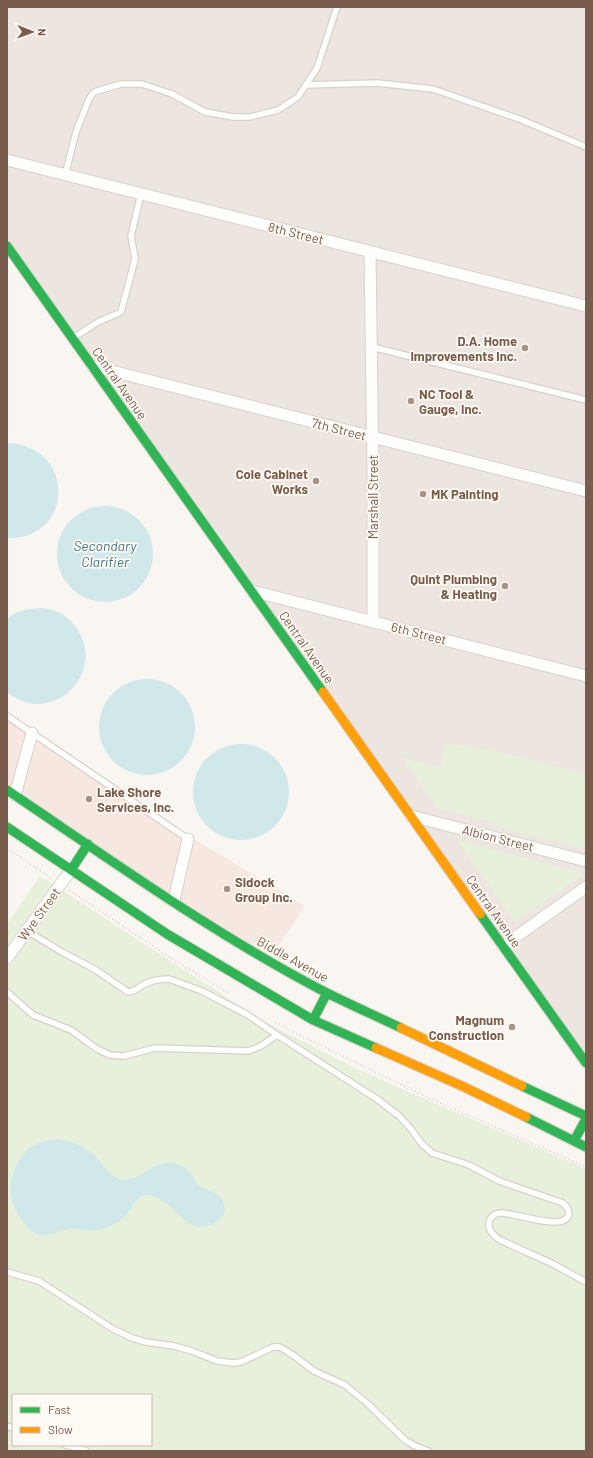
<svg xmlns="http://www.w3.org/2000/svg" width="593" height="1458" viewBox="0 0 593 1458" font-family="Barlow,sans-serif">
  <rect width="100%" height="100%" fill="#f9f5f0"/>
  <!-- commercial -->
  <path fill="#f6e8e1" d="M7,716l184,121 114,69 -36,54 -262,-170z"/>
  <!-- industrial -->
  <path fill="#ede5e0" d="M7,7h579v1056l-579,-817z"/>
  <!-- green -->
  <path fill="#e7f0db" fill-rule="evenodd" d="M445,743l47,7 94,24v75l-90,-22v-4l-59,-15 -35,-50 38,10z
    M457,840l125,33 -1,3 -66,46z
    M40,876l223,145 96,49 227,99v282h-579v-527zM13,1395h138v50h-138z"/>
  <!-- water -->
  <path fill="#d0e8ea" d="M7,443c71,3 66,98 0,95z
    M57 554a48 48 0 1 1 96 0a48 48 0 1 1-96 0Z
    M41,608c5,1 10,1 15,3 8,3 14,9 19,15 35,46 -24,103 -68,66v-73c9,-9 22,-10 34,-11z
    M99 727a48 48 0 1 1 96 0a48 48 0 1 1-96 0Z
    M193 792a48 48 0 1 1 96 0a48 48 0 1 1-96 0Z
    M58,1139c13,2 25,7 35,15 8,7 16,22 26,25 18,5 33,-18 51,-16 9,0 18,6 23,13 1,2 3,6 4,8 8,8 22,5 26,18 2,4 2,8 1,12 -2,4 -7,8 -11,10 -28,14 -40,-27 -65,-29 -12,0 -15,12 -21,19 -3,4 -10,9 -15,11 -7,5 -21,6 -29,5 -5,-1 -10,-2 -15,-1 -9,1 -17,7 -26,6 -9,0 -14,-7 -19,-14 -6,-7 -11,-17 -12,-27 -3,-15 9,-42 24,-49 7,-4 15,-5 23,-6z"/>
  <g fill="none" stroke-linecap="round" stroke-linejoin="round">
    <defs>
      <path id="lane" d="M306,85l71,-2 56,6 89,31 64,27
        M65,175l11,-43 13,-33 5,-7 27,-8h21l30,10 33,18 28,5h17l28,-7 20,-13 19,-29 20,-61
        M73,338l25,-16 23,-10 14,-53 -4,-23 10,-42
        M372,347l214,53
        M7,716l181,123
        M27,931l35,21 34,18 32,22c7,0 9,-4 15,-7 7,-4 17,-6 26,-6l33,12 46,24 29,20 100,64 22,17 12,13 10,14 11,10 37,12 30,16 64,22c3,3 6,6 6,10 -2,21 -57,-2 -69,0 -5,0 -10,4 -11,9 -2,8 5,14 11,18l53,24 33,18
        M7,992l26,23 38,15 26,19 13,6 14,1 31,-8 93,3 13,-5 16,-11
        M7,1272l32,9 74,48 19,9 14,4 28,4 18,5 25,10 16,2 8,-1 32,-15h7l13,8 21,16 31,14 24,20 36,35 10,6 13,5
        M7,1426l6,2
        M66,1445l20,6"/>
      <path id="street" d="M7,160l579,146
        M370,252l3,222v148
        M92,366l494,125
        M252,591l334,85
        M15,795l17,-62
        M411,816l175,45
        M174,900l14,-61
        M503,946l83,-59
        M7,958l64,-88"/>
      <path id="fast" d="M7,246l316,446
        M7,790c104,70 208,145 320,203 24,12 49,23 74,35
        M7,827l160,107 146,86 63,28
        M71,870l17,-26
        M480,914l106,149
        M313,1020l14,-27
        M522,1086l64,30
        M526,1117l60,30
        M574,1141l12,-22"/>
      <path id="slow" d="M323,692l157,222
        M401,1028l121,58
        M376,1048l86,38 64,31"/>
    </defs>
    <!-- lane casing -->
    <use href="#lane" stroke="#d7d1cb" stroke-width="8"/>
    <!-- street casing -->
    <use href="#street" stroke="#d7d1cb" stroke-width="13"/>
    <!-- fast casing -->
    <use href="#fast" stroke="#d9d2cb" stroke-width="11"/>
    <!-- slow casing -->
    <use href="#slow" stroke="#d9d2cb" stroke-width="11"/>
    <!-- path -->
    <path stroke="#dcd5d0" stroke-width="2" stroke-dasharray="1 3" stroke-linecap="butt" d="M7,848l45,31
      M69,890l103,69 58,35
      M275,1022l18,10 138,67 155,68
      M7,1444l18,7"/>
    <!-- lane -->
    <use href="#lane" stroke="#fefefd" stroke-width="5.5"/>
    <!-- street -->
    <use href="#street" stroke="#fefefd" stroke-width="11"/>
    <!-- fast -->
    <use href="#fast" stroke="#30b455" stroke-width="9"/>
    <!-- slow -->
    <use href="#slow" stroke="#ff9f0a" stroke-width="9"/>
  </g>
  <!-- markers -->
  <g fill="#a69286" stroke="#fffaf3" stroke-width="1.5">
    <circle cx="525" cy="348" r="4"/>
    <circle cx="411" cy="401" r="4"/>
    <circle cx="316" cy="481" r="4"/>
    <circle cx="423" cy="494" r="4"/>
    <circle cx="505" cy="586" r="4"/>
    <circle cx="89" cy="799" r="4"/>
    <circle cx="227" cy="889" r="4"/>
    <circle cx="512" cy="1027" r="4"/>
  </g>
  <g text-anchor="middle" stroke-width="3.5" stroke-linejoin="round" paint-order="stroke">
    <!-- street labels -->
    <g font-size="13" fill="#7a5c4d" stroke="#fffaf3">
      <text transform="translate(296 233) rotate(14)" y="5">8th Street</text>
      <text transform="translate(120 383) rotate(55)" y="5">Central Avenue</text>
      <text transform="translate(339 429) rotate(14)" y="5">7th Street</text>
      <text transform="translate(373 497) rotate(-90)" y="5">Marshall Street</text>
      <text transform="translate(419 633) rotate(14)" y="5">6th Street</text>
      <text transform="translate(307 647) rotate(55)" y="5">Central Avenue</text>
      <text transform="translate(498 838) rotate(14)" y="5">Albion Street</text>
      <text transform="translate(494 911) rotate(55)" y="5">Central Avenue</text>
      <text transform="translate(39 914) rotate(-54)" y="5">Wye Street</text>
      <text transform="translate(293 959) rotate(29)" y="5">Biddle Avenue</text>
    </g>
    <!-- poi labels -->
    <g font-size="13" font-weight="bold" fill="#7a5c4d" stroke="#fffaf3" text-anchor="end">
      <text x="517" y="346">D.A. Home<tspan x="517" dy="15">Improvements Inc.</tspan></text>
      <text x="419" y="399" text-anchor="start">NC Tool &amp;<tspan x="419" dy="15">Gauge, Inc.</tspan></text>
      <text x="308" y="479">Cole Cabinet<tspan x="308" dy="15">Works</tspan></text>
      <text x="431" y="499" text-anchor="start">MK Painting</text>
      <text x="497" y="584">Quint Plumbing<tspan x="497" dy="15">&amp; Heating</tspan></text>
      <text x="97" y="797" text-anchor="start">Lake Shore<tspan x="97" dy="15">Services, Inc.</tspan></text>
      <text x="235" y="887" text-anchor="start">Sidock<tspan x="235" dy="15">Group Inc.</tspan></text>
      <text x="504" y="1025">Magnum<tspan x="504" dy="15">Construction</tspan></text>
    </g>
    <!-- water labels -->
    <g font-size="14" font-style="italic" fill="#437c86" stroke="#fffaf3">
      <text x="105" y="551">Secondary<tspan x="105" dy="16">Clarifier</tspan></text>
    </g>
  </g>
  <!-- border -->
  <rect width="593" height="1458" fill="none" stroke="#7a5c4d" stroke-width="16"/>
  <!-- legend -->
  <rect x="12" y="1394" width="140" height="52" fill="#fffaf3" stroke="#cabbb1"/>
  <rect x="20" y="1407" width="20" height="6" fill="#30b455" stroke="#cabbb1"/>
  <text x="48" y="1414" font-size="12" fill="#7a5c4d">Fast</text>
  <rect x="20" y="1427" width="20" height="6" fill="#ff9f0a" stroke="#cabbb1"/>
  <text x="48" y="1434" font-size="12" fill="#7a5c4d">Slow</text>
  <!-- north arrow -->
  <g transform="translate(32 32) rotate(91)" stroke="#fffaf3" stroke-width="3" paint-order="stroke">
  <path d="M0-3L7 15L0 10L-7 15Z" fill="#7a5c4d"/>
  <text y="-6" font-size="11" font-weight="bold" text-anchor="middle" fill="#7a5c4d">N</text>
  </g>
</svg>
